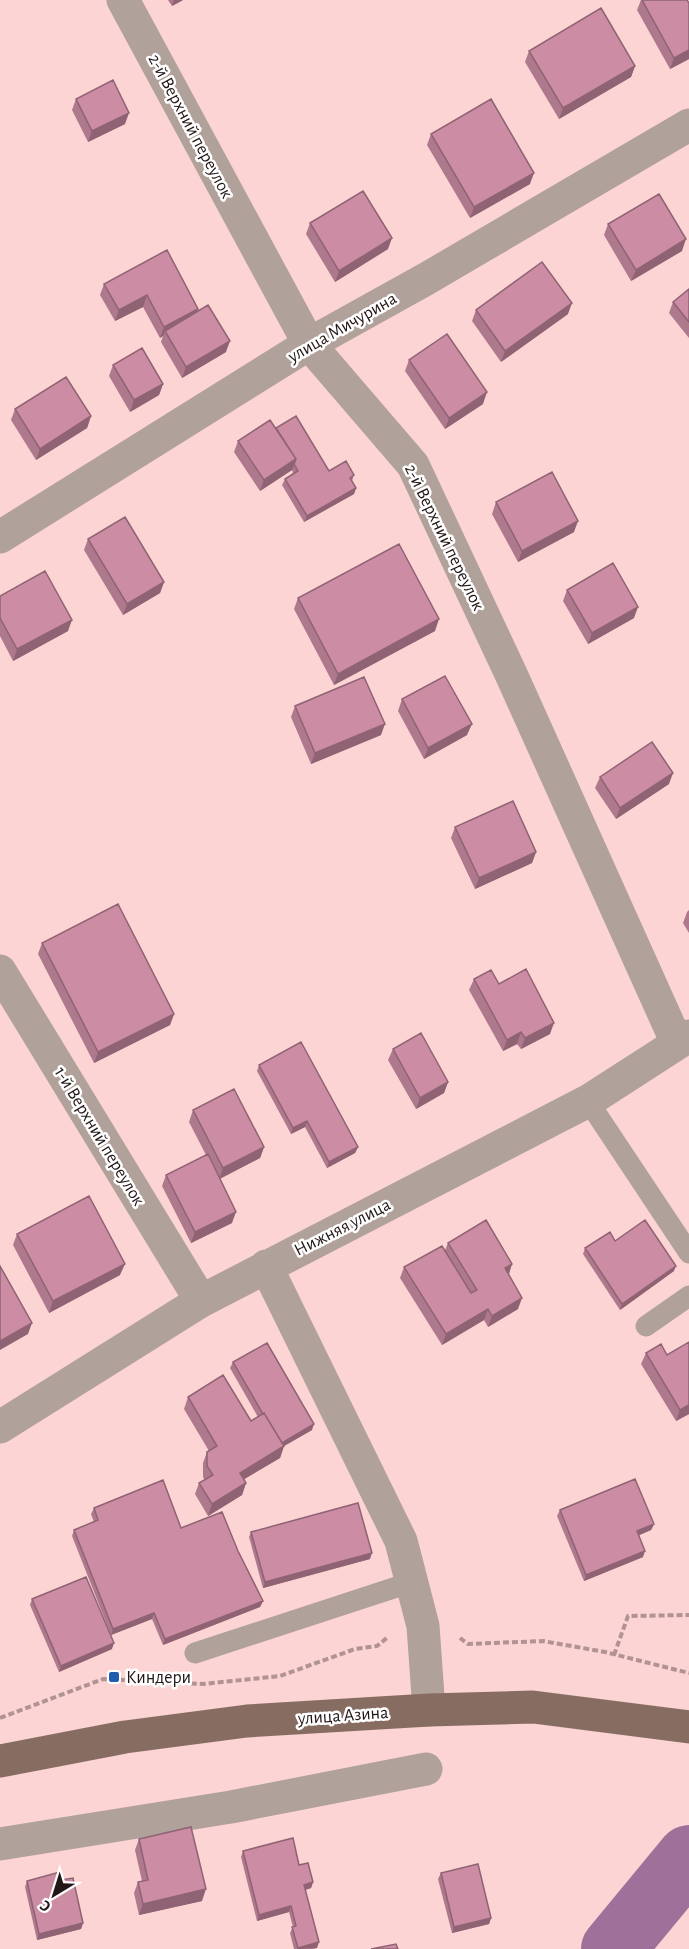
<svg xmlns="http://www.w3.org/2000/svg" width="689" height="1949" viewBox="0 0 689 1949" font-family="'Alegreya Sans',sans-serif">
  <rect width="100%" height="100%" fill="#fcd4d3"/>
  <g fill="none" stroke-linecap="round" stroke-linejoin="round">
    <!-- river -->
    <path stroke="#9f7099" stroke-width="64" d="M613,1949l76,-92"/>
    <!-- path -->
    <path stroke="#b29393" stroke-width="4" stroke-dasharray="6 3" stroke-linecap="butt" d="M460,1638l8,6 75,-3 62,11 84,21
      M614,1655l14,-39 61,-1
      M0,1718l103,-39 100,5 77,-8 75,-27 22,-3 11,-9"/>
    <!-- service -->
    <path stroke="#b0a19a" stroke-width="21" d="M588,1101l101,152
      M646,1326l43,-30
      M195,1653l217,-71"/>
    <!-- minor -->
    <path stroke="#b0a19a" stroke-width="33" d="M123,0l186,344 104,121 98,209 166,369
      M0,537l309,-193 117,-65 263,-154
      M0,971l201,330
      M266,1266l135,275 22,85 6,84
      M0,1427l201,-126 387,-200 101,-65
      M0,1844l231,-37 195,-38"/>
    <!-- primary -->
    <path stroke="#876d61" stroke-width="33" d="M0,1761l125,-24 122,-16 182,-11 104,-3 156,20"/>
  </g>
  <!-- wall -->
  <path fill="#af798d" d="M168,0h15l-11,6z
    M641,0h46l2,59 -19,10 -33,-59z
    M529,51l106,15 -4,11 -72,42 -34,-57z
    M76,99l49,25 -37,18 -16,-32z
    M431,134l99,50 -60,34 -43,-73z
    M310,223l78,26 -53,33 -29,-48z
    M608,224l74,27 -51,30 -27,-46z
    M104,284l94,25 -1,3 29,40 -44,26 -21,-36 2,-6 -3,2 -17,-31 -28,14 -15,-26z
    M689,289v49l-20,-25 4,-11z
    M476,310l92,4 -67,48 -29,-41z
    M409,360l74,44 -38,25 -40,-58z
    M113,365l50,19 -4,11 -29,17 -21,-36z
    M15,409l76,7 -4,12 -51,32 -25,-40z
    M276,428l53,43 25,4 -2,6 4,7 -2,6 -50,28 -22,-37 3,-6 8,-6 -1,-3 -32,21 -26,-39 4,-11z
    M496,502l78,30 -56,30 -26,-48z
    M88,539l76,43 -4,11 -37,22 -39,-65z
    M567,590l67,28 -46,26 -25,-43z
    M0,596l68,35 -55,30 -13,-25z
    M298,598l137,33 -101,54 -40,-76z
    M402,699l65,36 -43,24 -26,-48z
    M295,706l86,29 -70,29 -20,-47z
    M600,777l69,7 -53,35 -21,-31z
    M455,827l81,25 -4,11 -57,26 -24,-51z
    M689,910v23l-6,-10 4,-11z
    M42,943l132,71 -4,11 -76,38 -56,-109z
    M474,979l25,5 51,50 -29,15 -4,-5 -14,7 -34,-61z
    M393,1049l55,33 -4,11 -28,16 -28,-49z
    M259,1065l99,82 -3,6 -28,15 -22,-41 -14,7 -34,-63z
    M193,1110l71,37 -4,11 -40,21 12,44 -41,20 -29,-57 4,-11 40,-20 -17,-33z
    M17,1234l103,41 -71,38 -36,-68z
    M615,1241l59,30 -54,39 -37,-56 2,-6z
    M448,1243l64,21 -3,10 9,35 -30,18 -4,-7 -42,25 -42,-67 4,-11 41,-17z
    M646,1353l43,61 -13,7 -35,-57z
    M233,1362l79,68 -28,16 -4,12 -36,21 2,4 -4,12 -34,21 -13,-22 4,-11 6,-3 -2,-3v-14l4,-11 2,-1 -25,-42 4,-12 63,24 7,-4 -28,-49z
    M94,1508l87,20 57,23 25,50 -3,6 -97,38 -11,-26 -41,16 -39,-99 2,-6 20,-8 -3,-8z
    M560,1510l94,14 -3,6 -12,5 4,22 -59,24 -27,-65z
    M251,1532l119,27 -107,29 -14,-51z
    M32,1599l80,50 -53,23 -29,-67z
    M139,1839l63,62 -63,14 -5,-22 4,-11 4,-1 -7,-31z
    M243,1851l56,14 14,17 -2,6 -6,2 12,58 -4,1h-19l-4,-16 3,-6 -4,-15 -32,9 -16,-64z
    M441,1873l50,45 -2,6 -37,9 -14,-54z
    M61,1880l22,43 -2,6 -44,11 -12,-53 2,-6z"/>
  <!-- shaded-wall -->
  <path fill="#8f6373" d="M174,0h9l-11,6z
    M689,50v9l-19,10 4,-11z
    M635,66l-4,11 -72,42 4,-11z
    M129,113l-4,11 -37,18 4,-11z
    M534,173l-4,11 -60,34 4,-11z
    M392,238l-4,11 -53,33 4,-11z
    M686,239l-4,12 -51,30 5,-11z
    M147,295l-4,12 -28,14 4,-11z
    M572,303l-4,11 -67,48 4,-11z
    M198,309l-4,11 -29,11 -2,5 -3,2 4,-11z
    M230,341l-4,11 -44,26 4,-11z
    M163,384l-4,11 -29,17 4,-12z
    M487,392l-4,12 -38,25 4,-11z
    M91,416l-4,12 -51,32 4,-11z
    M296,459l-4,11 -32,21 4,-11z
    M356,488l-2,6 -50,28 3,-6z
    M578,521l-4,11 -56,30 4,-11z
    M164,582l-4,11 -37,22 4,-11z
    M638,607l-4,11 -46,26 4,-11z
    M439,619l-4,12 -101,54 4,-11z
    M72,620l-4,11 -55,30 4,-12z
    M385,724l-4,11 -70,29 4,-11z
    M472,724l-5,11 -43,24 4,-11z
    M673,773l-4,11 -53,35 4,-11z
    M536,852l-4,11 -57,26 4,-11z
    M174,1014l-4,11 -76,38 4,-11z
    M554,1023l-4,11 -29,15 4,-11z
    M521,1032l-4,12 -14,7 4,-11z
    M448,1082l-4,11 -28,16 4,-11z
    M307,1121l-2,6 -14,7 2,-6z
    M264,1147l-4,11 -41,21 4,-11z
    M358,1147l-3,6 -28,15 2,-6z
    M236,1212l-4,11 -41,20 4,-11z
    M125,1264l-5,11 -71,38 4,-12z
    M512,1264l-4,12 -3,-8z
    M676,1266l-2,5 -54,39 2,-6z
    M522,1298l-4,11 -30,18 4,-11z
    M488,1309l-4,11 -42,25 4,-11z
    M32,1323l-4,11 -28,16v-9z
    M689,1405v9l-13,7 4,-11z
    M314,1424l-2,6 -35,20 3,-6z
    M284,1446l-4,12 -44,26 4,-11z
    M246,1483l-4,12 -34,21 4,-12z
    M654,1524l-3,6 -16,7 2,-6z
    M645,1551l-2,6 -59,24 2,-6z
    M372,1553l-2,6 -107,29 2,-6z
    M263,1601l-3,6 -97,38 2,-6z
    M154,1613l-2,6 -41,16 2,-6z
    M114,1643l-2,6 -53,23 2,-6z
    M313,1882l-2,6 -9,3 2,-6z
    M206,1889l-4,12 -63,14 4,-11z
    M291,1906l-2,6 -32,9 2,-6z
    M491,1918l-2,6 -37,9 2,-6z
    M83,1923l-2,6 -44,11 2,-6z
    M319,1942l-2,6 -20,1 1,-1z"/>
  <!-- building -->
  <path fill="#cc8da4" stroke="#8f6373" stroke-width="1.5" d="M642,0h45l2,3v47l-15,8z
    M601,8l34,58 -72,42 -34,-57z
    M113,80l16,33 -37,18 -16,-32z
    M491,99l43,74 -60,34 -43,-73z
    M363,191l29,47 -53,33 -29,-48z
    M659,194l27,45 -50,31 -28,-46z
    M167,250l31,59 -34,18 -17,-32 -28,15 -15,-26z
    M542,262l30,41 -67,48 -29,-41z
    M689,289v33l-16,-20z
    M208,305l22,36 -44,26 -21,-36z
    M447,334l40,58 -38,26 -40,-58z
    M142,348l21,36 -29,16 -21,-35z
    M66,377l25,39 -51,33 -25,-40z
    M296,416l33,55 17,-10 8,14 -4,3 6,10 -49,28 -22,-37 13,-8 -4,-7 2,-5 -20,-31z
    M270,420l26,39 -32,21 -26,-39z
    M552,472l26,49 -56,30 -26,-49z
    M125,517l39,65 -37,22 -39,-65z
    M399,544l40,75 -101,55 -40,-76z
    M613,563l25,44 -46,26 -25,-43z
    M45,571l27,49 -55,29 -17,-31v-22z
    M445,676l27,48 -44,24 -26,-49z
    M364,677l21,47 -70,29 -20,-47z
    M652,742l21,31 -53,35 -20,-31z
    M513,801l23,51 -57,26 -24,-51z
    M118,904l56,110 -76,38 -56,-109z
    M526,969l28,54 -29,15 -4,-6 -14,8 -33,-61 17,-9 8,14z
    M421,1033l27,49 -28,16 -27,-49z
    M301,1042l57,105 -29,15 -22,-41 -14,7 -34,-63z
    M234,1089l30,58 -41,21 -30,-58z
    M208,1154l28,58 -41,20 -29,-57z
    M89,1196l36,68 -72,37 -36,-67z
    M486,1220l26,44 -7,4 17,30 -30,18 -4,-7 -42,25 -42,-67 38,-21 29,47 6,-3 -29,-47z
    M645,1220l31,46 -54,38 -37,-56 25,-16 5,9z
    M0,1266l32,57 -32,18z
    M689,1342v63l-9,5 -34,-57 15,-9 6,11z
    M267,1343l47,81 -32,19 -18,-30 -1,1 -30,-52z
    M223,1375l28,46 13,-8 20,33 -44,27 6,10 -34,21 -13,-21 14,-8 -6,-9v-14l10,-6 -29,-49z
    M635,1479l19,45 -17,7 8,20 -59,24 -26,-65z
    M163,1480l18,48 41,-16 16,39 25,50 -98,38 -11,-26 -41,16 -39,-99 24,-10 -4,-12z
    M358,1503l14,50 -107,29 -14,-50z
    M86,1577l28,66 -53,23 -29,-67z
    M191,1827l15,62 -63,15 -5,-22 10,-2 -9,-41z
    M293,1838l6,27 9,-2 5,19 -9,3 15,57 -21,6 -6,-21 4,-1 -5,-20 -32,9 -16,-64z
    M478,1864l13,54 -37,9 -13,-54z
    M60,1872l1,8 12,-2 10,45 -44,11 -12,-53z
    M396,1944l2,5h-27z"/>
  <!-- markers -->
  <rect fill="#205daf" stroke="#fff" stroke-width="2" x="108" y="1671" width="12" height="12" rx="3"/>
  <g text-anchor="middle" stroke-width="5" stroke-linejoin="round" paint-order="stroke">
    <!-- street labels -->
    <g font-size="18" fill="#231616" stroke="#fff">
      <text transform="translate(191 126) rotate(62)" y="6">2-й Верхний переулок</text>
      <text transform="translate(342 327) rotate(-30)" y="6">улица Мичурина</text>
      <text transform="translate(445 537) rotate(64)" y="6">2-й Верхний переулок</text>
      <text transform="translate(100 1136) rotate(59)" y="6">1-й Верхний переулок</text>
      <text transform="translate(342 1227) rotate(-27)" y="6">Нижняя улица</text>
      <text transform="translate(343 1715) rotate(-4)" y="6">улица Азина</text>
    </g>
    <!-- poi labels -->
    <g font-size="18" fill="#231616" stroke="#fff" text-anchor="start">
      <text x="126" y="1683">Киндери</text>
    </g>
  </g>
  <!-- north arrow -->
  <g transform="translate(54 1895) rotate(218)" stroke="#ffffff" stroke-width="4.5" paint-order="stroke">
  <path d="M0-4.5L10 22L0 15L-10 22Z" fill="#231616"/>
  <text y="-9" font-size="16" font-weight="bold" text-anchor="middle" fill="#231616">С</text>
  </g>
</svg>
